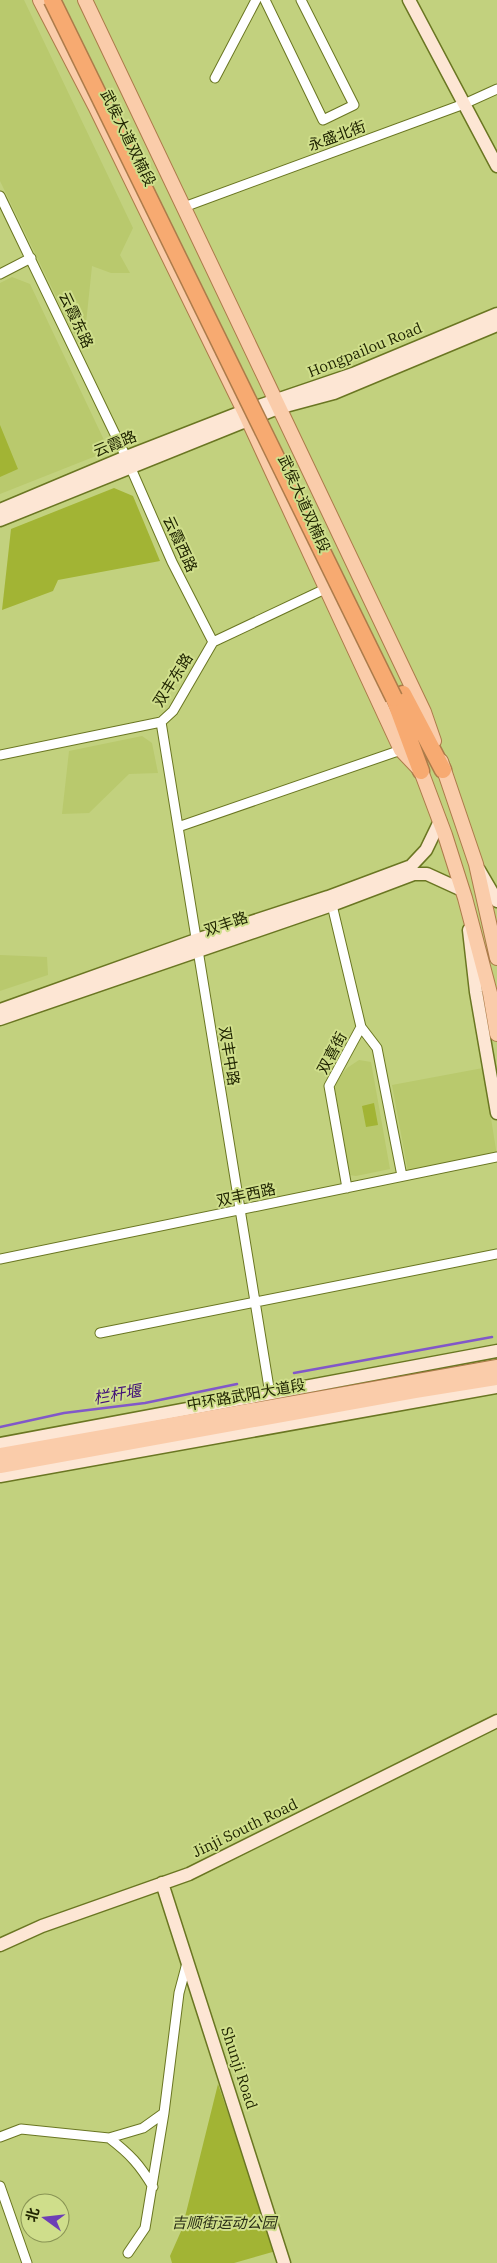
<svg xmlns="http://www.w3.org/2000/svg" width="497" height="2263" viewBox="0 0 497 2263" font-family="'IBM Plex Serif','Noto Sans SC',serif">
  <rect width="100%" height="100%" fill="#c2d17e"/>
  <!-- built -->
  <path fill="#b9c96d" d="M0,0h24l109,228 -13,27 10,18h-19l-19,-7 -9,86 -83,-171z
    M12,277l18,7 74,156 -8,16 -96,38v-211z
    M142,736l10,7 6,30 -29,1 -40,39 -27,1 7,-63z
    M0,955l47,2 1,18 -48,16z
    M359,1060l12,2 19,107 -34,7 -7,-1 -14,-87 2,-8 10,-12z
    M483,1068l14,88 -89,16 -16,-87z"/>
  <!-- green -->
  <path fill="#a2b434" d="M0,425l18,44 -18,8z
    M114,488l19,8 27,65 -102,19 -5,11 -51,19 9,-81z
    M374,1103l4,22 -12,2 -4,-21z
    M218,2084l58,167 -42,12h-62l-2,-7 12,-27z"/>
  <g fill="none" stroke-linecap="round" stroke-linejoin="round">
    <!-- stream -->
    <path stroke="#8158c9" stroke-width="2.5" d="M294,1373l198,-36
      M0,1427l64,-14 81,-10 92,-19"/>
    <defs>
      <path id="street" d="M265,0l58,120 31,-15 -53,-105
        M215,78l41,-78
        M0,196l126,261 46,105 41,80
        M184,207l280,-103 33,-15
        M0,274l31,-16
        M161,722l109,672
        M0,755l161,-33 12,-11 40,-69 112,-53
        M178,827l223,-77
        M332,905l29,122 -32,59 18,102
        M361,1027l16,21 25,128
        M0,1259l497,-102
        M100,1333l397,-79
        M0,2137l21,-8 88,9 34,-10 21,-15
        M109,2138c21,16 31,27 44,49
        M0,2186l27,77
        M128,2253l17,-25 19,-115 15,-120 8,-30"/>
      <path id="secondary" d="M409,0l88,166
        M0,510l126,-53 118,-46 109,-37 144,-60
        M0,520l278,-112 56,-15 163,-68
        M479,870l18,31
        M469,930l7,62 21,121
        M0,1010l196,-70 132,-43 83,-31 15,-16 14,-29
        M0,1019l332,-114 82,-31h13l35,16
        M0,1444l497,-93
        M0,1476l497,-89
        M162,1883l122,380
        M0,1945l42,-19 147,-52 308,-153"/>
      <path id="primary" d="M40,0l55,106 149,305 157,339 20,21 24,64 20,63 25,95 7,41
        M85,0l339,712 10,29
        M441,761l35,103 21,94
        M0,1455l497,-88
        M0,1466l415,-75 82,-13"/>
      <path id="highway" d="M403,694l40,76
        M394,698l27,73"/>
    </defs>
    <!-- street casing -->
    <use href="#street" stroke="#6a7622" stroke-width="11"/>
    <!-- secondary casing -->
    <use href="#secondary" stroke="#6a7622" stroke-width="15"/>
    <!-- primary casing -->
    <use href="#primary" stroke="#ac7b4a" stroke-width="16"/>
    <!-- highway casing -->
    <use href="#highway" stroke="#ac7b4a" stroke-width="19"/>
    <!-- street -->
    <use href="#street" stroke="#fff" stroke-width="9"/>
    <!-- secondary -->
    <use href="#secondary" stroke="#fde6d4" stroke-width="12"/>
    <!-- primary -->
    <use href="#primary" stroke="#faccaa" stroke-width="14"/>
    <!-- highway -->
    <use href="#highway" stroke="#f7aa71" stroke-width="16"/>
    <defs>
      <path id="highway-bridge" d="M52,0l342,698"/>
    </defs>
    <!-- highway-bridge casing -->
    <use href="#highway-bridge" stroke="#ac7b4a" stroke-width="19" stroke-linecap="butt"/>
    <!-- highway-bridge -->
    <use href="#highway-bridge" stroke="#f7aa71" stroke-width="16"/>
  </g>
  <g text-anchor="middle" stroke-width="4" stroke-linejoin="round" paint-order="stroke">
    <!-- street labels -->
    <g font-size="15" fill="#202502" stroke="#cfde8b">
      <text transform="translate(337 136) rotate(-20)" y="5">永盛北街</text>
      <text transform="translate(128 138) rotate(64)" y="5">武侯大道双楠段</text>
      <text transform="translate(76 320) rotate(65)" y="5">云霞东路</text>
      <text transform="translate(365 350) rotate(-22)" y="5">Hongpailou Road</text>
      <text transform="translate(115 444) rotate(-22)" y="5">云霞路</text>
      <text transform="translate(304 504) rotate(66)" y="5">武侯大道双楠段</text>
      <text transform="translate(180 544) rotate(65)" y="5">云霞西路</text>
      <text transform="translate(173 680) rotate(-58)" y="5">双丰东路</text>
      <text transform="translate(226 924) rotate(-19)" y="5">双丰路</text>
      <text transform="translate(332 1053) rotate(-62)" y="5">双喜街</text>
      <text transform="translate(229 1056) rotate(81)" y="5">双丰中路</text>
      <text transform="translate(246 1195) rotate(-12)" y="5">双丰西路</text>
      <text transform="translate(246 1395) rotate(-10)" y="5">中环路武阳大道段</text>
      <text transform="translate(245 1828) rotate(-26)" y="5">Jinji South Road</text>
      <text transform="translate(239 2068) rotate(72)" y="5">Shunji Road</text>
    </g>
    <!-- park labels -->
    <g font-size="15" font-style="italic" fill="#2a2e16" stroke="#cfde8b">
      <text x="224" y="2228">吉顺街运动公园</text>
    </g>
    <!-- water labels -->
    <g font-size="16" font-style="italic" fill="#400f78" stroke="#cfde8b">
      <text transform="translate(117 1394) rotate(-10)" y="6">栏杆堰</text>
    </g>
  </g>
  <!-- north arrow -->
  <g transform="translate(45 2218) rotate(285)"><circle r="24" fill="#cfde8b" stroke="#899454"/>
  <path d="M0-4L9 19L0 12L-9 19Z" fill="#6d3eb6"/>
  <text y="-8" font-size="14" font-weight="bold" text-anchor="middle" fill="#202502">北</text>
  </g>
</svg>
